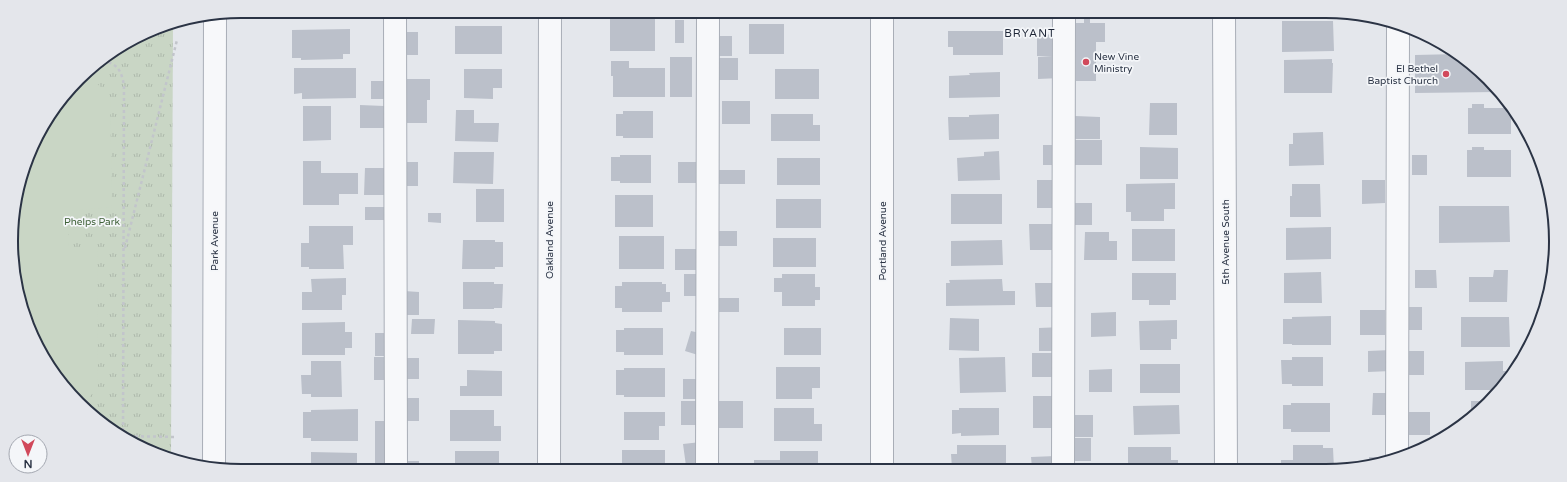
<svg xmlns="http://www.w3.org/2000/svg" width="1567" height="482" viewBox="0 0 1567 482" font-family="'Varela Round',sans-serif">
  <defs>
    <pattern id="grass-tufts" width="24" height="20" patternUnits="userSpaceOnUse"><rect width="24" height="20" fill="#c9d6c5"/><path d="M3 7l-1-3M5 7V3M7 7l1-3M15 17l-1-3M17 17v-4M19 17l1-3" fill="none" stroke="#adb8ab"/></pattern>
  </defs>
  <rect width="100%" height="100%" fill="#e4e7ec"/>
  <!-- grass -->
  <path fill="url(#grass-tufts)" d="M173,25l-2,431 -58,-24 -63,-63 -31,-69 -6,-89 22,-72 54,-71 64,-40z"/>
  <!-- garden -->
  <path fill="#c9d6c5" d="M84,75h3l23,20 2,112 -43,4 -1,38h29l1,136 -13,19 -35,-35 -31,-69 -6,-89 22,-72z"/>
  <!-- building -->
  <path fill="#bbc0ca" d="M610,16h45v35h-45z
    M1084,18h6v5h15v19h-9v39h-20v-58h8z
    M675,20h9v23h-9z
    M1282,21h51l1,30 -52,1z
    M749,24h35v30h-35z
    M455,26h47v28h-47z
    M350,29v25h-7v5l-42,1v-2h-9v-28z
    M948,31h55v24h-50v-8h-5z
    M403,32h15v23h-15z
    M1037,34l25,1 -1,43 -23,1v-22h14l-15,-1z
    M718,36h14v20h-14z
    M1458,54l38,38 -81,1v-38z
    M670,57h22v40h-22z
    M718,58h20v22h-20z
    M1332,59v4h1l-1,30h-48v-33z
    M611,61h18v7h36v29h-52v-21h-2z
    M294,68h62v30l-54,1v-6l-8,1z
    M464,69h38v19h-9v11l-29,-1z
    M775,69h44v30h-44z
    M1000,72v25l-51,1v-22l21,-1 -1,-2z
    M405,79h25v21h-25z
    M371,81h15v18h-15z
    M404,100h23v23h-23z
    M722,101h28v23h-28z
    M1150,103h27v32h-28z
    M1472,104h12v4h27v26h-43v-26h4z
    M360,105l24,1v22h-24z
    M303,106h28v34l-28,1z
    M456,110h18v13h25l-1,19 -43,-1z
    M623,111h30v27h-30v-2h-7v-22h7z
    M771,114h42v11h7v16h-49z
    M999,114v25l-50,1 -1,-23h21v-2z
    M1075,116l25,1v22h-25z
    M1323,132l1,33 -35,1v-22h4v-11z
    M1075,140h27v25h-27z
    M1043,145h19v20h-19z
    M1140,147l38,1v31h-38z
    M1472,147h12v3h27v27h-44v-27h5z
    M999,151l1,29 -42,1 -1,-23 27,-2v-4z
    M454,152h40l-1,32 -40,-1z
    M620,155h31v28h-31v-2h-9v-24h9z
    M1412,155h15v20h-15z
    M777,158h43v27h-43z
    M303,161h18v12h37v21h-19v11h-36z
    M403,162h15v24h-15z
    M678,162h21v21h-21z
    M365,168h20v27h-21z
    M718,170h27v14h-27z
    M1037,180h22v28h-22z
    M1362,180h23v23l-23,1z
    M1175,183v26h-11v12h-33v-9h-5v-28z
    M1292,184h28l1,33h-31v-21h2z
    M476,189h28v33h-28z
    M951,194h51v30h-51z
    M615,195h38v32h-38z
    M776,199h45v29h-45z
    M1074,203h18v22h-18z
    M1439,206h70l1,36 -71,1z
    M365,207h21v13h-21z
    M428,213h13v10l-13,-1z
    M1029,224h23l1,26h-23z
    M309,226h44v19h-10l1,24h-35v-2h-8v-24h8z
    M1331,227v32l-45,1v-32z
    M1132,229h43v32h-43z
    M717,231h20v15h-20z
    M1085,232h24v9h8v19h-33z
    M619,236h45v33h-45z
    M773,238h43v29h-43z
    M463,240h32v2h8v25h-8v2h-33z
    M1002,240l1,25 -52,1v-25z
    M675,249h21v21h-21z
    M1415,270h21l1,18h-22z
    M1494,270h14l-1,32h-38v-25h24z
    M1321,272l1,31h-38v-30z
    M1132,273h44v27h-6v5h-21v-5h-17z
    M684,274h17v22h-17z
    M782,274h33v13h5v13h-5v6h-33v-14h-8v-14h8z
    M346,278v17h-4v15h-40v-18h10l-1,-13z
    M1002,279l1,12h12v14l-69,1v-23h4l-1,-3z
    M463,282h31v2h9l-1,24h-8v1h-31z
    M622,282h40v2h4v8h4v10h-8v10h-40v-4h-7v-22h7z
    M1035,283h23v24h-22z
    M404,291l15,1v23h-15z
    M719,298h20v14h-20z
    M1407,307h15v23h-15z
    M1360,310h25v25h-25z
    M1116,312v24l-25,1v-24z
    M1331,316v29h-39v-1h-9v-25h9v-2z
    M1461,317h48l1,30h-49z
    M950,318l29,1v32l-30,-1z
    M412,319h23l-1,15h-23z
    M458,320l37,1v2l7,1v27h-8v3h-36z
    M1177,320v19h-6v11h-31l-1,-29z
    M345,322v10h7v16h-7v7h-43v-32z
    M1062,327l1,24h-24v-23z
    M624,328h39v27h-39v-3h-8v-22h8z
    M784,328h37v27h-37z
    M691,331l13,3 -6,21 -13,-4z
    M375,333h15v23h-15z
    M1391,350v21l-23,1v-21z
    M1407,351h17v24h-17z
    M1032,353h23l1,24h-24z
    M374,357h15v23h-15z
    M1005,357l1,35 -46,1 -1,-35z
    M1292,357h31v29h-31v-2h-10l-1,-24h11z
    M405,358h14v21h-15z
    M311,361h30l1,36h-31v-3h-9l-1,-19h10z
    M1503,361v10h7v5l-11,14h-34v-28z
    M1140,364h40v29h-40z
    M776,367h44v21h-8v11h-36z
    M624,368h41v29h-41v-2h-8v-25h8z
    M1112,369v23h-23v-22z
    M467,370l35,1v25h-42v-10h7z
    M683,379h20v20h-20z
    M1373,393h18v22h-19z
    M1033,396h23v32h-23z
    M404,398h15v23h-15z
    M681,401h22v24h-22z
    M718,401h25v27h-25z
    M1471,401h20l-20,15z
    M1291,403h39v29h-39v-3h-8v-24h8z
    M1179,405l1,29 -46,1 -1,-29z
    M774,408h40v16h8v17h-48z
    M959,408h40v27l-38,1v-3l-9,1v-24h7z
    M358,409v32h-47v-3h-8v-26h8v-2z
    M450,410h44v16h7v15h-51z
    M624,412h41v14h-6v14h-35z
    M1407,412h23v23h-23z
    M1075,415h18v22h-18z
    M375,421h15v44l-15,-1z
    M1075,438h16v23h-16z
    M701,442l3,22 -18,2 -3,-22z
    M957,445h49v20h-8v3h-46l-1,-14h6z
    M1293,445h30v3h10l1,21h-53v-9h12z
    M1128,447h43v13h7v9h-50z
    M622,450h43v18l-43,-1z
    M455,451h44v16h-44z
    M780,451h38v17h-64v-8h26z
    M311,452l46,1v14h-57l1,-4h10z
    M1056,456v12h-24l-1,-11z
    M1369,457h22v1l-22,7z
    M405,461h14v6h-14z"/>
  <g fill="none" stroke-linecap="round" stroke-linejoin="round">
    <defs>
      <path id="minor" d="M395,12l1,455
        M882,14v454
        M1224,15l2,454
        M1397,457l1,-430
        M214,467l1,-451
        M549,467l1,-455
        M707,468l1,-455
        M1063,468l1,-454"/>
    </defs>
    <!-- minor casing -->
    <use href="#minor" stroke="#a9aeb7" stroke-width="24"/>
    <!-- path -->
    <path stroke="#c2c5cb" stroke-width="2.5" stroke-dasharray="3 3" stroke-linecap="butt" d="M103,60c15,5 18,10 21,25l-1,351
      M125,248l52,-208
      M123,436l53,1"/>
    <!-- minor -->
    <use href="#minor" stroke="#f7f8fa" stroke-width="22"/>
  </g>
  <!-- markers -->
  <g fill="#d1495b" stroke="#f4f6f9" stroke-width="1.5">
    <circle cx="1086" cy="62" r="4"/>
    <circle cx="1446" cy="74" r="4"/>
  </g>
  <g text-anchor="middle" stroke-width="3.5" stroke-linejoin="round" paint-order="stroke">
    <!-- poi labels -->
    <g font-size="10" fill="#2b3445" stroke="#f4f6f9" text-anchor="start">
      <text x="1094" y="60">New Vine<tspan x="1094" dy="12">Ministry</tspan></text>
      <text x="1438" y="72" text-anchor="end">El Bethel<tspan x="1438" dy="12">Baptist Church</tspan></text>
    </g>
    <!-- park labels -->
    <g font-size="10" fill="#3f6138" stroke="#f4f6f9">
      <text x="92" y="225">Phelps Park</text>
    </g>
    <!-- street labels -->
    <g font-size="10" fill="#2b3445" stroke="#f4f6f9">
      <text transform="translate(549 240) rotate(-90)" y="4">Oakland Avenue</text>
      <text transform="translate(214 241) rotate(-90)" y="4">Park Avenue</text>
      <text transform="translate(882 241) rotate(-90)" y="4">Portland Avenue</text>
      <text transform="translate(1225 242) rotate(-90)" y="4">5th Avenue South</text>
    </g>
    <!-- neighbourhood labels -->
    <g font-size="11" letter-spacing="1" fill="#1d2536" stroke="#f4f6f9">
      <text x="1030" y="37">BRYANT</text>
    </g>
  </g>
  <!-- crop -->
  <path d="M0 0H1567V482H0ZM241 18H1326A223 223 0 0 1 1549 241V241A223 223 0 0 1 1326 464H241A223 223 0 0 1 18 241V241A223 223 0 0 1 241 18Z" fill="#e4e6eb" fill-rule="evenodd"/>
  <path fill="none" stroke="#2b3445" stroke-width="2" d="M241 18H1326A223 223 0 0 1 1549 241V241A223 223 0 0 1 1326 464H241A223 223 0 0 1 18 241V241A223 223 0 0 1 241 18Z"/>
  <!-- north arrow -->
  <g transform="translate(28 454) rotate(180)"><circle r="19" fill="#f4f6f9" stroke="#a4a8b1"/>
  <path d="M0-3L7 15L0 10L-7 15Z" fill="#d1495b"/>
  <text y="-6" font-size="11" font-weight="bold" text-anchor="middle" fill="#2b3445">N</text>
  </g>
</svg>
